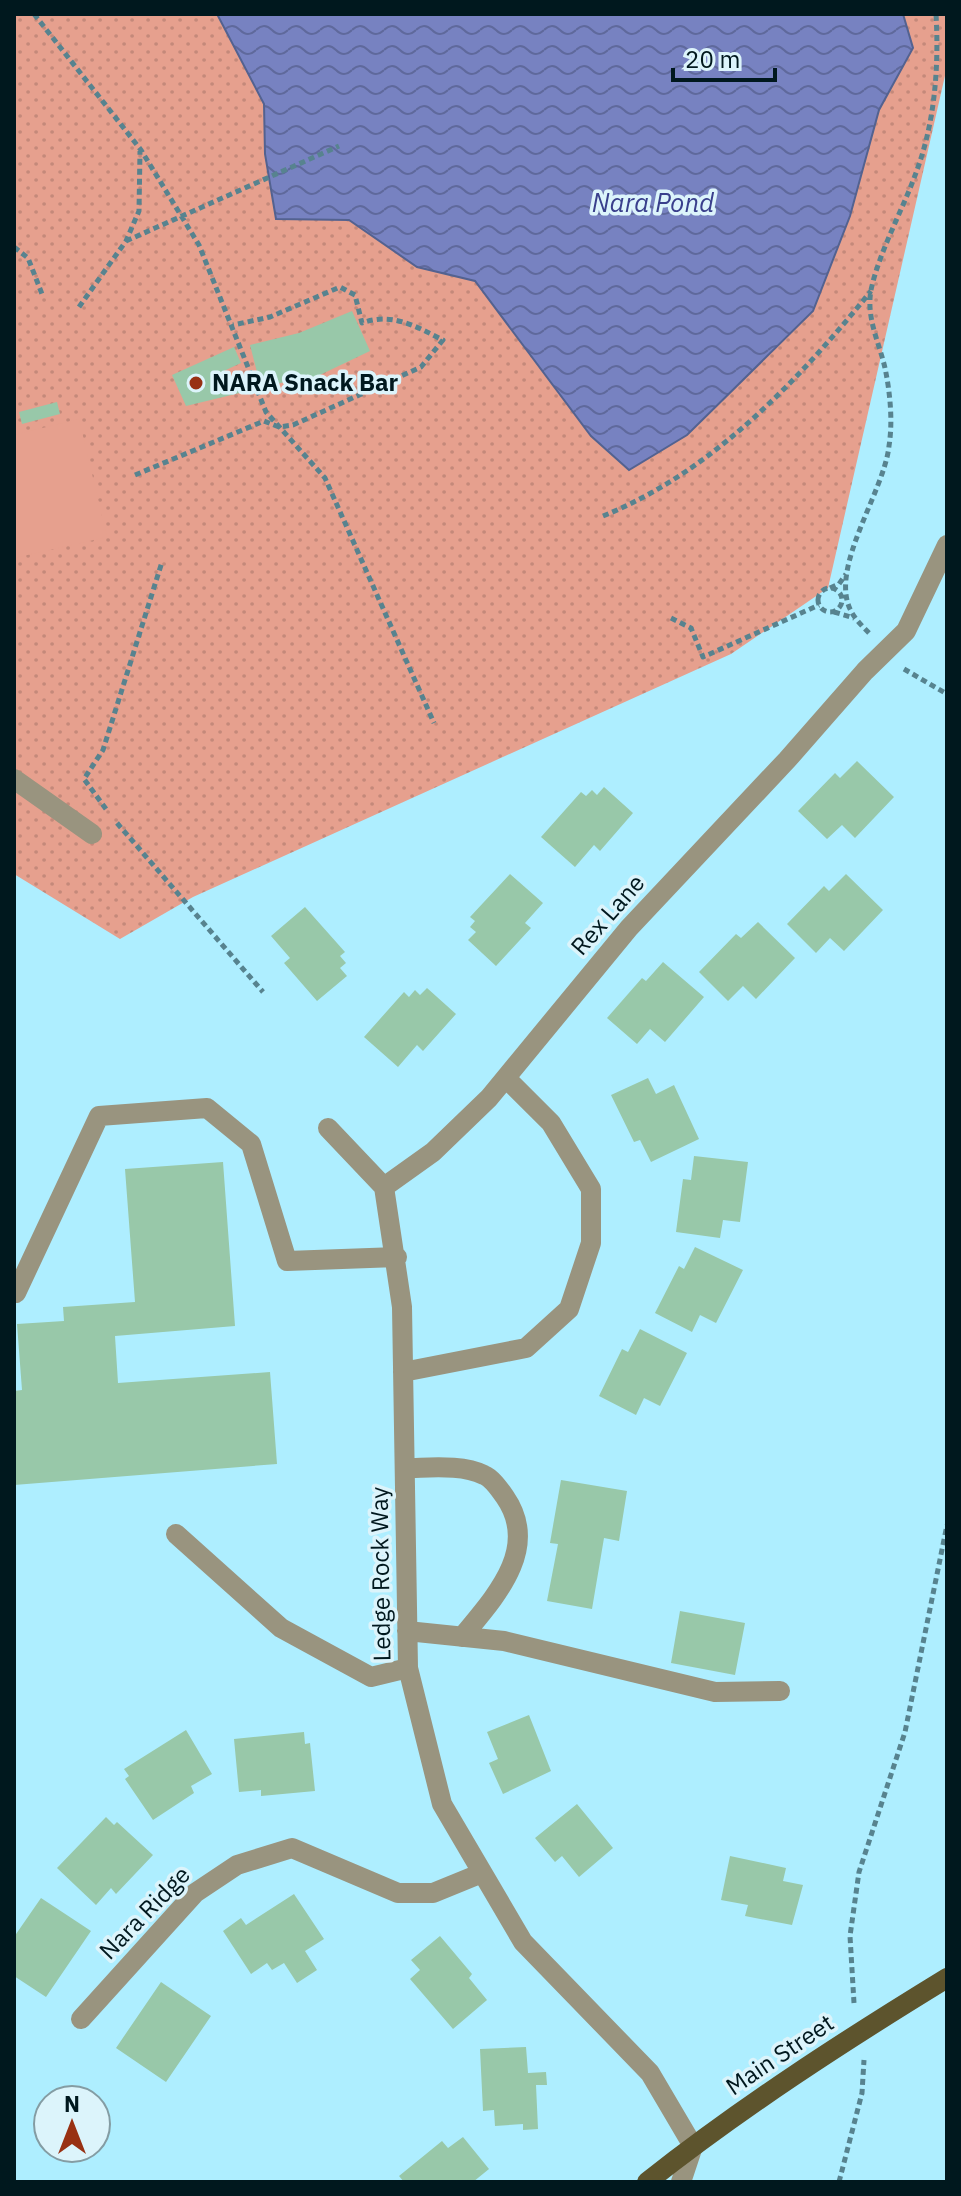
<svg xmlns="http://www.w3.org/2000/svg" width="961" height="2196" viewBox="0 0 961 2196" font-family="'IBM Plex Sans',sans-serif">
  <defs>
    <pattern id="park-dots" width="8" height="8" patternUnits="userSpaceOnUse" patternTransform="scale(2)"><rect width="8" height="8" fill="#e6a08e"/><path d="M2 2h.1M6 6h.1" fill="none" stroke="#c4897a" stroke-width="1.8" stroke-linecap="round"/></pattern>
    <pattern id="water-waves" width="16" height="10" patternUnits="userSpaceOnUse" patternTransform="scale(2)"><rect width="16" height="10" fill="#7782c1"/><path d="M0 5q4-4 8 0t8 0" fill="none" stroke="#5f699c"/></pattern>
  </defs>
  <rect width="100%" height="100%" fill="#aeeeff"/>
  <!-- park -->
  <path fill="url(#park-dots)" d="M14,14h933v53l-119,521 -97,66 -538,243 -73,42 -106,-65z"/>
  <!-- garden -->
  <path fill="#e6a08e" d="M79,419l28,118 -93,21v-123z"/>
  <!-- water -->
  <path fill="url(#water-waves)" stroke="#536290" stroke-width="2" d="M217,14h686l10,34 -34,62 -29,106 -37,95 -126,124 -58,35 -38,-34 -116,-155 -58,-14 -68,-47 -73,-1 -11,-65 -1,-50z"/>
  <!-- building -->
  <path fill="#98c8a9" d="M352,311l18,40 -69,33 -12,-3 -103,25 -14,-31 62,-28 7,16 -28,13 6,14 38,-18 -7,-27 49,-12z
    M57,402l3,12 -38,10 -3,-12z
    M857,761l37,36 -39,41 -13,-13 -15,14 -29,-28 37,-38 5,5z
    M604,787l29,26 -33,38 -6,-6 -19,22 -34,-30 40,-45 5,4 6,-6 5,5z
    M510,874l33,29 -18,20 6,5 -35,38 -28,-26 8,-8 -6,-5 5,-6 -5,-4z
    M846,874l37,36 -39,41 -14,-13 -14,15 -29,-29 37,-38 5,5z
    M305,907l40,45 -5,4 6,7 -6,5 7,8 -30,25 -33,-38 6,-5 -19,-22z
    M758,922l37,36 -39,41 -13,-13 -15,15 -29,-29 37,-38 5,4z
    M663,962l41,35 -39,45 -15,-13 -13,15 -30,-26 35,-40 4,3z
    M427,988l29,26 -33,37 -6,-6 -19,22 -34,-30 40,-45 5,5 6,-7 5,5z
    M648,1078l8,16 18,-9 25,54 -48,23 -11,-22 -6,2 -23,-47z
    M694,1156l54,6 -8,60 -17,-2 -3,18 -44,-6 7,-53 8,1z
    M223,1162l12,164 -120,10 3,47 152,-11 7,92 -263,21v-94l8,-1 -5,-66 47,-3 -1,-14 72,-5 -10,-133z
    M695,1247l48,23 -27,53 -16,-8 -8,17 -37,-19 24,-47 5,3z
    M640,1329l47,24 -27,53 -16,-8 -8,17 -37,-19 23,-47 6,3z
    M561,1480l66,11 -8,50 -15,-3 -12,71 -45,-8 11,-57 -8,-1z
    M680,1611l65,12 -10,52 -64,-12z
    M529,1715l22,56 -48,23 -14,-31 9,-4 -11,-27z
    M186,1730l26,44 -21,12 3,7 -41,27 -28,-41 4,-3 -5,-7z
    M304,1732l1,12 5,-1 5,48 -54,5v-6l-22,2 -5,-53z
    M577,1804l36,44 -34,29 -17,-21 -7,6 -20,-24z
    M106,1817l8,8 3,-3 36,33 -37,39 -5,-6 -15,17 -39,-37z
    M730,1856l56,12 -3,13 20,4 -11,40 -47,-9 3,-11 -27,-5z
    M294,1894l30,45 -19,12 12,19 -20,13 -13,-20 -12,7 -5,-7 -16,11 -28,-43 18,-13 5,7z
    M41,1898l50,33 -45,66 -32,-21v-39z
    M440,1936l32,38 -3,4 18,22 -34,29 -43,-50 10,-9 -9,-10z
    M161,1982l50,34 -45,66 -50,-34z
    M526,2047l2,26 18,-1 1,13h-11l2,44 -15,1v-6l-28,2 -1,-16 -11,1 -3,-62z
    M463,2137l26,32 -16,13h-69l-5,-6 43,-35 6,7z"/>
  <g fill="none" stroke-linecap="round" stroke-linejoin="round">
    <!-- path -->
    <path stroke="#57838f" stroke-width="5" stroke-dasharray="6 4" stroke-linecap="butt" d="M34,14l107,136 58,95 67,167 59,66 109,245
      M126,241l213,-95
      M14,247l14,11 14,36
      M79,307l47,-66 13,-30 1,-60
      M135,475l129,-54 15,6 14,-2 128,-58 22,-27c-28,-14 -51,-28 -81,-17l-7,-28 -15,-8 -70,30 -37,8
      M603,516c109,-44 195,-135 268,-225
      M830,588l9,-4 7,-10
      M818 600a12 12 0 1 1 24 0a12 12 0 1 1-24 0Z
      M834,612l20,6
      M671,618l20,10 12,29 116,-52
      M869,633c-7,-7 -15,-15 -19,-24 -20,-43 34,-117 39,-163 4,-25 1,-54 -4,-78 -6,-26 -19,-50 -14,-78 9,-41 32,-80 46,-120 18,-49 22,-104 19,-156
      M904,669l43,25
      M106,809l-22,-30 19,-29 59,-188
      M117,823l146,169
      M854,2003l-4,-67 9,-64 46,-140 42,-207
      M839,2182l23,-89 2,-33"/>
    <!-- minor -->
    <path stroke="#99947f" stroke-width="20" d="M14,779l78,55
      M328,1128l56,59 18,120 6,361 34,136 81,138 127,131 43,73 -12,36
      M384,1187l49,-35 56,-54 140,-170 158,-168 78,-89 41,-40 41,-86
      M16,1293l83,-177 108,-8 44,36 36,117 110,-4
      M403,1372l123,-24 43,-39 22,-66v-54l-40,-66 -45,-45
      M405,1468c24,0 57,-4 79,7 8,3 16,15 21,22 36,52 -11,101 -43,140
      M176,1534l105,94 90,49 37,-9
      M407,1631l97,10 211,51 65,-1
      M81,2019l114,-126 42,-28 55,-17 106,45h35l49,-20"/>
    <!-- major -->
    <path stroke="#5d542d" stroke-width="20" d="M647,2182c95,-75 197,-141 300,-204"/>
  </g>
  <!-- markers -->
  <circle fill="#983113" stroke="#dcf4fb" stroke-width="3" cx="196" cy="383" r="8"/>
  <g text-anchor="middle" stroke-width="7" stroke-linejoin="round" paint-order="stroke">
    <!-- poi labels -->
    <g font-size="24" font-weight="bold" fill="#00181e" stroke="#dcf4fb" text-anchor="start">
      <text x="212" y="391">NARA Snack Bar</text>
    </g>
    <!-- street labels -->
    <g font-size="24" fill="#00181e" stroke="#dcf4fb">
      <text transform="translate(608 915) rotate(-49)" y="8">Rex Lane</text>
      <text transform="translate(381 1574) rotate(-91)" y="8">Ledge Rock Way</text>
      <text transform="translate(145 1913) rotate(-46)" y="8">Nara Ridge</text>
      <text transform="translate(780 2055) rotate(-34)" y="8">Main Street</text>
    </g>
    <!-- water labels -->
    <g font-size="26" font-style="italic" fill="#393f8c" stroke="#dcf4fb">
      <text x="653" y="212">Nara Pond</text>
    </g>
  </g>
  <!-- border -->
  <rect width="961" height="2196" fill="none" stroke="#00181e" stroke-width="32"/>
  <!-- north arrow -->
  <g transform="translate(72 2124)"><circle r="38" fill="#dcf4fb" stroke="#849ca3" stroke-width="2"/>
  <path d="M0-6L14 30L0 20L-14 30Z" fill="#983113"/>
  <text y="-12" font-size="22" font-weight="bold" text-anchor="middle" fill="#00181e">N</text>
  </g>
  <!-- scale -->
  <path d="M673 68v12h102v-12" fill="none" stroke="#00181e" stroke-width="4"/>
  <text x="685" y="68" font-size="24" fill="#00181e" stroke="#dcf4fb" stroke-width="6" paint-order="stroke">20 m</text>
</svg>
